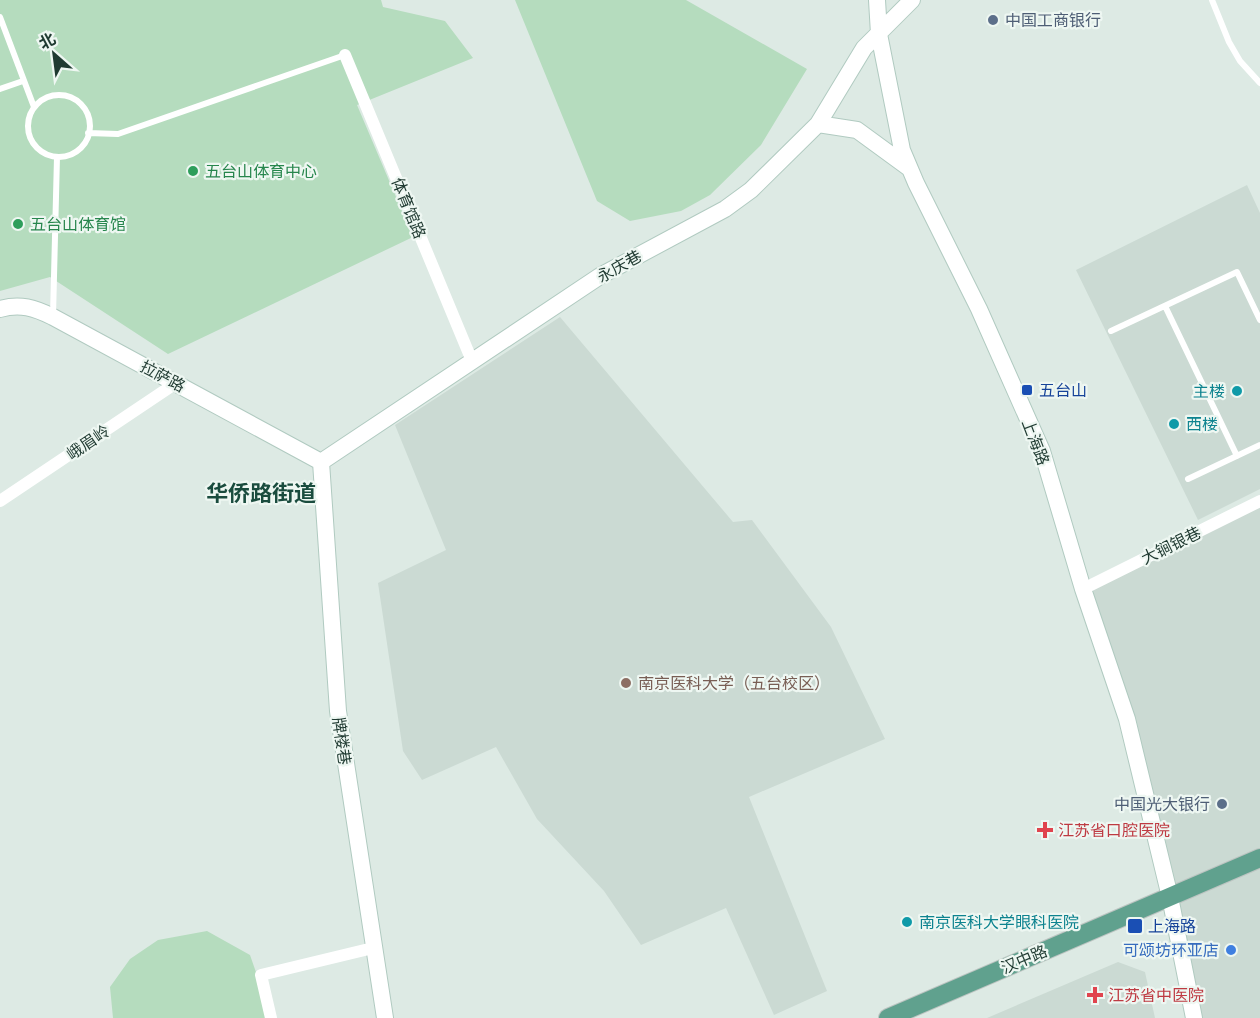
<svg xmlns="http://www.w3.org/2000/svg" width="1260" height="1018" viewBox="0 0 1260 1018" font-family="'Exo 2','Noto Sans SC',sans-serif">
  <rect width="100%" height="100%" fill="#ddeae4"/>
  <!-- built -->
  <path fill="#cbdad3" d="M1247,185l13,28v276l-62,31 -122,-250z
    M560,317l173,205 19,-2 79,107 54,112 -136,58 78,194 -53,24 -48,-107 -85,37 -37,-54 -67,-72 -41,-72 -74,33 -19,-29 -25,-168 68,-33 -51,-125z
    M1260,500v518h-59l-118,-429z
    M1118,962l27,10 10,46h-168z"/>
  <!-- green -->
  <path fill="#b5dcbe" d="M0,0h381l2,7 62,14 28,37 -116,47 56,132 -245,117 -118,-77 -50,14z
    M515,0h171l121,69 -46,76 -51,50 -29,16 -51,10 -33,-20z
    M207,931l43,24 22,63h-159l-3,-31 20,-28 28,-19z"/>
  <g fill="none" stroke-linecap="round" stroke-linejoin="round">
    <defs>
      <path id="secondary" d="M877,0l2,34 23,116 14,33 63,126 63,142 41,138 44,130 43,178 24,121
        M818,124l39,6 52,38
        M0,309c20,-6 35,-1 53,8l268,145
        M321,462l279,-186 125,-67 26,-19 67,-66 46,-76 48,-48
        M321,462l17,249 47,307"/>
      <path id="primary" d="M888,1018l372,-160"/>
    </defs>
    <!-- secondary casing -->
    <use href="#secondary" stroke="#b0cac0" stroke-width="18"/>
    <!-- primary casing -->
    <use href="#primary" stroke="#bcc4c1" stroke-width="20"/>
    <!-- lane -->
    <path stroke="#fff" stroke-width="6" d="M1212,0l17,42 11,19 20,22
      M0,17l34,90
      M0,89l23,-8
      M28 126a31 31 0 1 1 62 0a31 31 0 1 1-62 0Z
      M88,133l30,1 227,-79
      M1165,306l72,150
      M53,316l4,-159
      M1111,331l126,-59 23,48
      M1188,479l72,-34"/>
    <!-- street -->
    <path stroke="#fff" stroke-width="12" d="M345,55l127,306
      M0,501l176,-118
      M1083,589l177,-88
      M271,1018l-10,-43 112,-27"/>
    <!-- secondary -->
    <use href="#secondary" stroke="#fff" stroke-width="16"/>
    <!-- primary -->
    <use href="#primary" stroke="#60a18e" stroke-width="18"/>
  </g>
  <!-- markers -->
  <g fill="#5c6f8a" stroke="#eef7f2" stroke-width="2">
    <circle cx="993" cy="20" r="6"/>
    <circle cx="1222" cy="804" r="6"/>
  </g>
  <g fill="#2e9e5b" stroke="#eef7f2" stroke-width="2">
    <circle cx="193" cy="171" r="6"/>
    <circle cx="18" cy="224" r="6"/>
  </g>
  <g fill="#1a4fb4" stroke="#eef7f2" stroke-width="2">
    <rect x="1021" y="384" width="12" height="12" rx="3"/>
    <rect x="1127" y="918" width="16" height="16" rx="3"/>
  </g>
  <g fill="#0f9aa8" stroke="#eef7f2" stroke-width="2">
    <circle cx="1237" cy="391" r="6"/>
    <circle cx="1174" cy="424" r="6"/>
    <circle cx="907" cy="922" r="6"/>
  </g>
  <circle fill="#8d6e63" stroke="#eef7f2" stroke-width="2" cx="626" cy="683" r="6"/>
  <g fill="#e0444e" stroke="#eef7f2" stroke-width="2">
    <path d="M1042 821h6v6h6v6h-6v6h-6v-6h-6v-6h6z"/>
    <path d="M1092 986h6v6h6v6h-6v6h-6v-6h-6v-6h6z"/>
  </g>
  <circle fill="#3f7fe0" stroke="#eef7f2" stroke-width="2" cx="1231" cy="950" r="6"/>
  <g text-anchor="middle" stroke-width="4.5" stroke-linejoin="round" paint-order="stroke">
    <!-- service labels -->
    <g font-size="16" fill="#4e5e75" stroke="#eef7f2" text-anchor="start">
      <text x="1005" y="26">中国工商银行</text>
      <text x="1210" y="810" text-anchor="end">中国光大银行</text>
    </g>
    <!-- leisure labels -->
    <g font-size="16" fill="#27864d" stroke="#eef7f2" text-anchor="start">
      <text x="205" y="177">五台山体育中心</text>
      <text x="30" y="230">五台山体育馆</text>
    </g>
    <!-- street labels -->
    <g font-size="16" fill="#1f3a31" stroke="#eef7f2">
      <text transform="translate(409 208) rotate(68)" y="6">体育馆路</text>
      <text transform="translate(619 266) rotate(-29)" y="6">永庆巷</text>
      <text transform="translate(163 376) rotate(28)" y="6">拉萨路</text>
      <text transform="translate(88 442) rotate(-34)" y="6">峨眉岭</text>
      <text transform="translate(1036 442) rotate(69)" y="6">上海路</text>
      <text transform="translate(1171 545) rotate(-26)" y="6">大锏银巷</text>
      <text transform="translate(342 741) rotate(82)" y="6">牌楼巷</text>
      <text transform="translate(1024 959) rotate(-23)" y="6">汉中路</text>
    </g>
    <!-- transit labels -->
    <g font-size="16" fill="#164399" stroke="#eef7f2" text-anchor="start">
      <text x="1039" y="396">五台山</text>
      <text x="1148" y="932">上海路</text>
    </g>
    <!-- culture labels -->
    <g font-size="16" fill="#0d838f" stroke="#eef7f2" text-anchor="start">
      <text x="1225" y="397" text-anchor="end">主楼</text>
      <text x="1186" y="430">西楼</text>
      <text x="919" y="928">南京医科大学眼科医院</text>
    </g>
    <!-- education labels -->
    <g font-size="16" fill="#785e54" stroke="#eef7f2" text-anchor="start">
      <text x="638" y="689">南京医科大学（五台校区）</text>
    </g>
    <!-- health labels -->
    <g font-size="16" fill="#be3a42" stroke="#eef7f2" text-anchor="start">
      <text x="1058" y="836">江苏省口腔医院</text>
      <text x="1108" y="1001">江苏省中医院</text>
    </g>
    <!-- shop labels -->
    <g font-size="16" fill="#366cbe" stroke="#eef7f2" text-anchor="end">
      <text x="1219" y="956">可颂坊环亚店</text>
    </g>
    <!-- district labels -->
    <g font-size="22" font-weight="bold" fill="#1a4c3e" stroke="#eef7f2">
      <text x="261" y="501">华侨路街道</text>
    </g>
  </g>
  <!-- north arrow -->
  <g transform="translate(54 54) rotate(332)" stroke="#eef7f2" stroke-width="4.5" paint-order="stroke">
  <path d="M0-4.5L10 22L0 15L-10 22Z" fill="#1f3a31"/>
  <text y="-9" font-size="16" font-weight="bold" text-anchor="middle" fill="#1f3a31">北</text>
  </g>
</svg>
